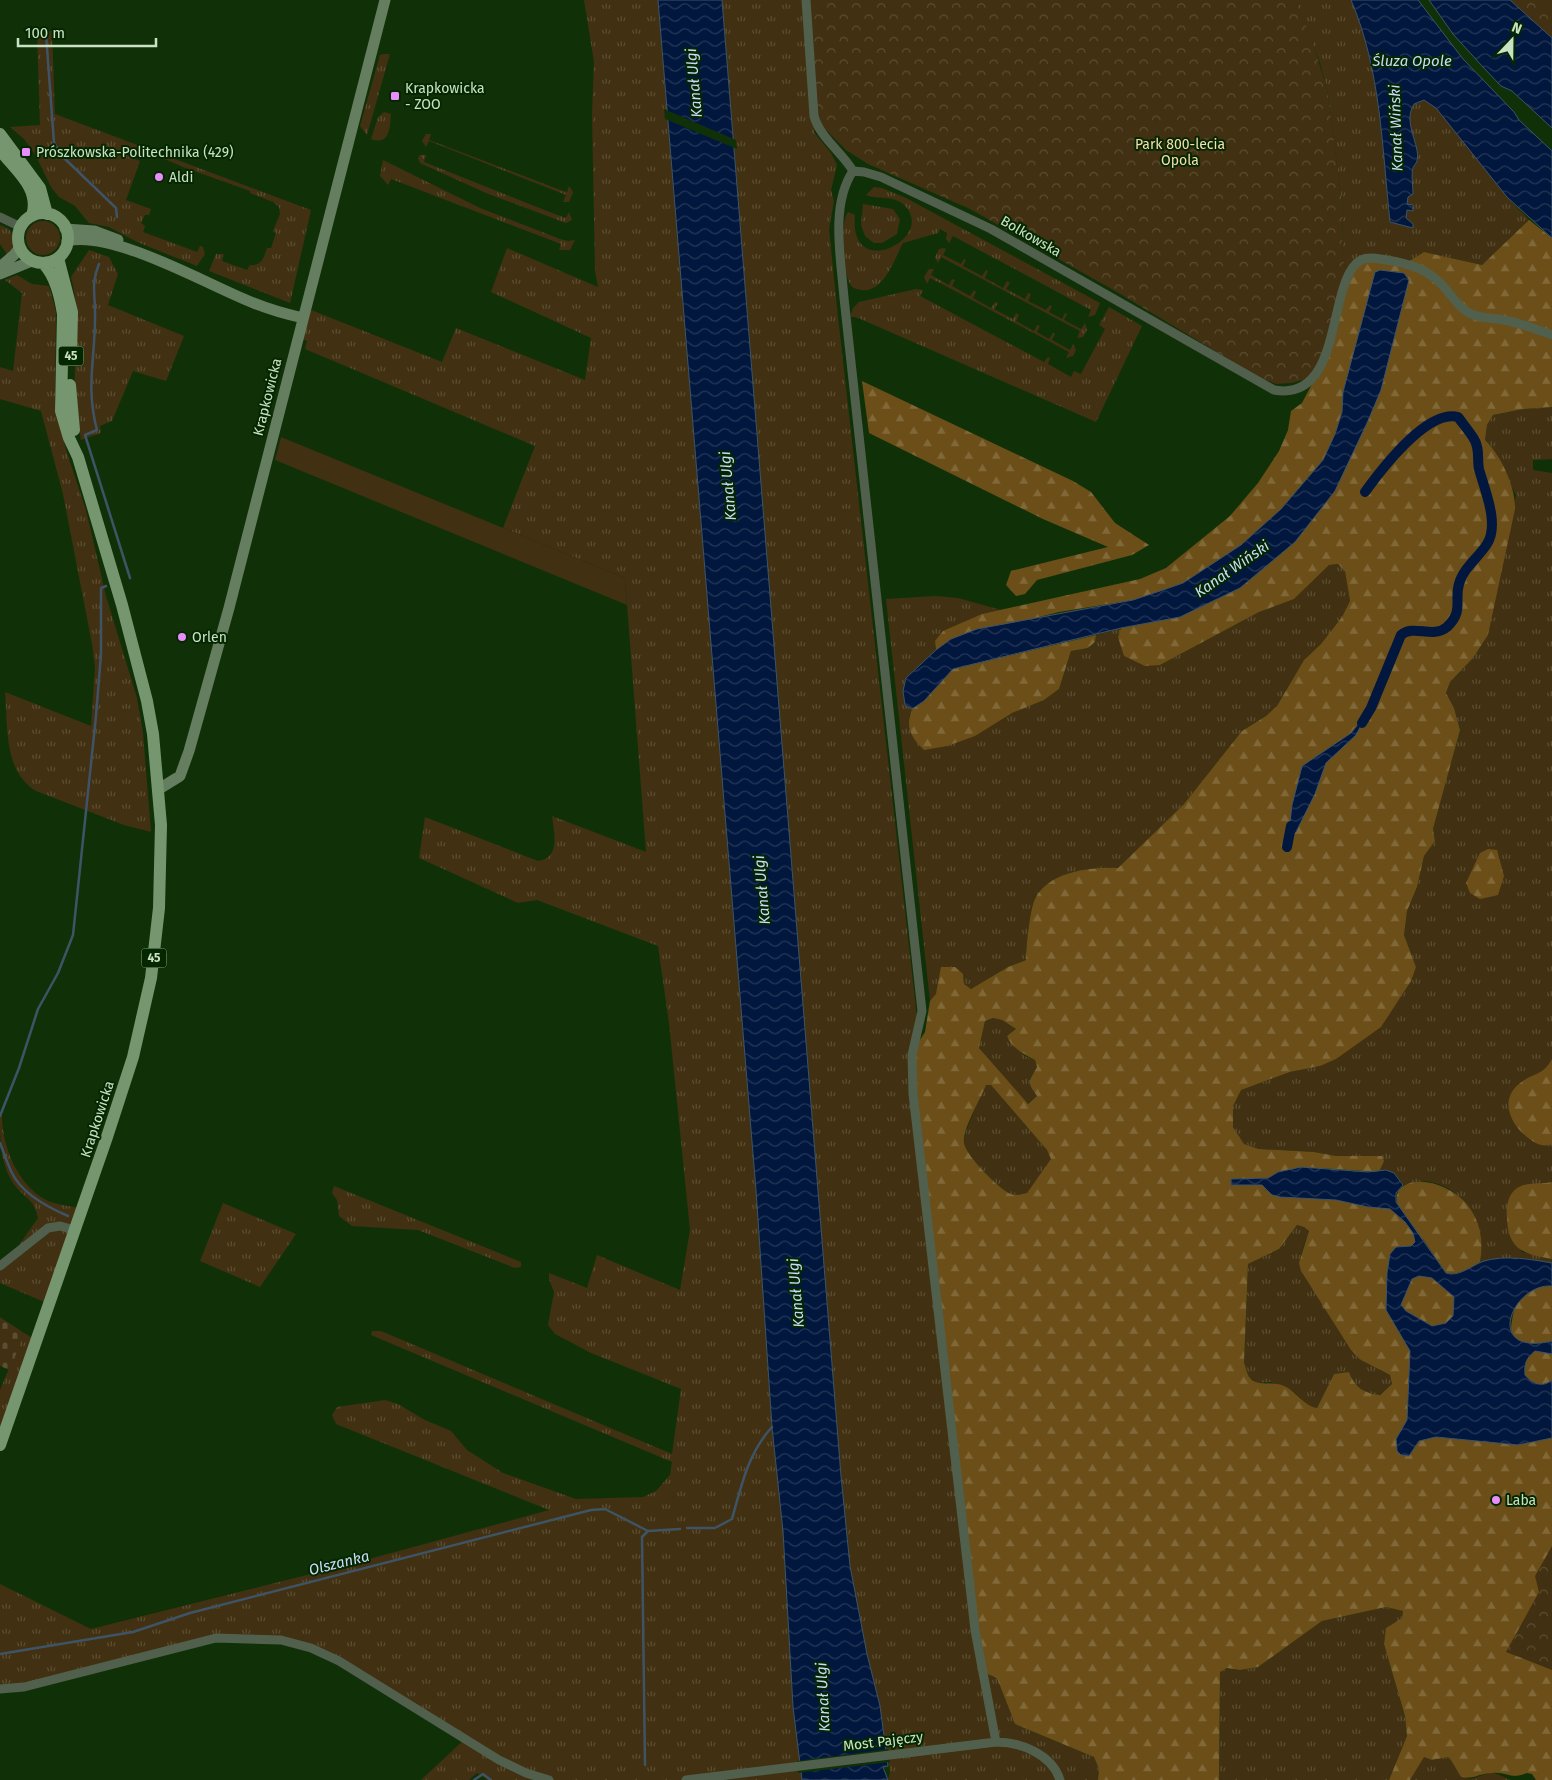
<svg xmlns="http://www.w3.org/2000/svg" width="1552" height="1780" viewBox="0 0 1552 1780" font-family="'Fira Sans',sans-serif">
  <defs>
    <pattern id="grass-tufts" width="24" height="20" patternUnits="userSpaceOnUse" patternTransform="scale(1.25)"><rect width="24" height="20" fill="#413011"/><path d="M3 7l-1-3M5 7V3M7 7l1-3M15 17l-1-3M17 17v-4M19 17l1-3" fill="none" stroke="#5b4e32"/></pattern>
    <pattern id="forest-firs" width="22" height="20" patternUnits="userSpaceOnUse" patternTransform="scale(1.25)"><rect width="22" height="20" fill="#6c4f18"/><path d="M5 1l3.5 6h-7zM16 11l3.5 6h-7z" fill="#806838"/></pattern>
    <pattern id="cemetery-stones" width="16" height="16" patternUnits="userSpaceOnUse" patternTransform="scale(1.25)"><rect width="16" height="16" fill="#413011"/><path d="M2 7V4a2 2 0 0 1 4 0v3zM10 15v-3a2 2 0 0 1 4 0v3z" fill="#5b4e32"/></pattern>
    <pattern id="park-crowns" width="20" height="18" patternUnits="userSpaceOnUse" patternTransform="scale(1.25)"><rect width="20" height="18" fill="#413011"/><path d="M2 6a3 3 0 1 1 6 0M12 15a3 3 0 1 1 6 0" fill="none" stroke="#5b4e32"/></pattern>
    <pattern id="water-waves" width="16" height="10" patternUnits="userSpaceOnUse" patternTransform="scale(1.25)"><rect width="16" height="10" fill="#02173e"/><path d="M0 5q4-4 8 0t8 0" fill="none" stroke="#263858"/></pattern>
  </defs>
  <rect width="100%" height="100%" fill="#103108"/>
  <!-- grass -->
  <path fill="url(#grass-tufts)" d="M584,0h74l98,1190 16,237 11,104 10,176 9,73h-314l-11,-7 -8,7h-48l44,-41 -154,-91 -73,-11 -238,52v-105l91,45 260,-65 198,-54 -213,-86 -4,-9 5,-8 48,-7 13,4 27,16 26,11 16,19 36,23 73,26 67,-2 13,-6 14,-16 2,-13 -301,-127 1,-4h9l291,123 9,-65 -90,-36 -36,-19 -7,-9 6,-33 -5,-13v-6l38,15 10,-33 83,35 10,-60 -21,-207 -11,-77 -121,-46 -19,3 -99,-45 6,-41 113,44c23,-3 16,-28 14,-45l94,36 -21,-274 -122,-50 32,-82 -230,-97 2,-8 -5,-2 9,-29 131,52 14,-34 129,52 6,-42 -100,-46 16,-44 91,39 -3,-16 -3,-158 2,-51z
    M722,0h84l10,126 -2,6 17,21 6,12 -6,25 3,11 -5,28 9,88 79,700 80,661 18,46 79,33 5,12 -1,11h-210l2,-8 -10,-66 -13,-52 -17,-88 -9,-90z
    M1295,0h56c30,70 31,148 39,222l23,6v-4l-7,-6 1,-8 5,1 1,-6h-6l9,-59c-6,-11 -9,-31 -2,-42l10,-4 12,8 71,89 22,23 -47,45 -58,-13 -18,11 -58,10 -6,-15 1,-48 -16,-122 -7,-25z
    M52,31l3,83 256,96 -21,93 -81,-32 7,-17h8l-2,7 25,9 3,-5c12,1 14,-8 17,-17h4l5,-15 -3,-2 7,-17 -1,-7 -6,-5 -23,-9v-2l-67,-24 -44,-19 -4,11 5,2 -14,39 25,9 -2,6h-4l-4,8 4,3 -2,6 54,20 3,-6 3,1 2,7 -8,12 -60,-24 -28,-15 -20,-4 -14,-17 -16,-9 -8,-10 -16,-33 -11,-15 -14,-12 30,-2 -3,-93z
    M383,54h7l-23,81 -7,-9 20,-71z
    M384,112l7,2c-1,13 -1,32 -20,25l7,-22z
    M426,134h5l-2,6 134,51 4,1 2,-6 4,6 -4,10h-6l3,-7 -137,-54 -3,6 -4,-6z
    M420,155h6l-2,7 128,51 14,5 3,-6 3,8 -6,3 -80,-30 -66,-30 -2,-5z
    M383,160l97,48 80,31 8,2 7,-1 -5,10h-11l2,-6 -170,-65 -3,6 -8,-9z
    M874,187l8,1 24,10 194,105 -5,12 -7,2 3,-7 -138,-74 -4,7 -3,-4 1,-6 -7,-4 -2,4 -35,10c-10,19 -22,59 -51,44 -10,-12 -13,-62 -4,-75l7,3c-7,69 85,22 48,-11 -11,-9 -24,-4 -37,-9z
    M863,204l30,5 7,10 -3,15 -15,9h-8l-9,-7 -4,-11z
    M26 238a17 17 0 1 1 34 0a17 17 0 1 1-34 0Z
    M0,225l9,4c7,9 6,18 -1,27l-8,-12z
    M944,248l2,1 -3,6 18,9 3,-5 2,1 -3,6 19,10 4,-6 2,1 -3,7 18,10 4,-7 3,2 -4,6 19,10 3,-6 3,1 -3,7 18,9 4,-5 2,1 -3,6 13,7 3,-6 2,1 -3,6 17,9 4,-6 2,7 -4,7 -6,1 3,-7 -139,-74 -3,6 -3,-6 4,-8z
    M89,250l20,7 9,17 -10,31 76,31 -18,45 -33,-10 -21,50 -12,5 1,7 -20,7c-3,-14 -5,-28 -6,-43 -2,-42 7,-77 -4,-120z
    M929,269h5l-3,6 18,10 3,-6 3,1 -3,6 18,10 4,-6 2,2 -3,6 18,10 4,-6 3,1 -4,6 19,10 3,-6 3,2 -3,6 18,10 3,-6 3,1 -3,6 12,7 4,-6 2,1 -3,6 18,10 3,-6 3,6 -3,6 -7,2 3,-6 -127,-68 -12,-6 -3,6 -3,-7z
    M17,275l15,9 17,2 7,26 -1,94 12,47 19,57 20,86 31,102 6,35 8,99 -27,-7 -88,-34c-33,-20 -28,-65 -31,-99l86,34 4,-60 -3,-22 -29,-150 -22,-83 -41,-12v-32l13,4 9,-78 -17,-13z
    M916,289l7,1 -3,6 124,66 4,-5 2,1 -2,6 23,13 3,-6 7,3 24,-45 -6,-4 10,-18 33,19 -46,96 -240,-105h-6l3,-9 6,-6z
    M1552,407v52l-19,1v10l19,3v709l-39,10c-11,27 -5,36 9,60l30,7v4l-41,-4 -31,3c7,-35 -15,-76 -54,-81 -7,0 -16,3 -23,4 -4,-10 -14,-15 -24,-13l4,-11 -1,-5h-46l-22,-4 -55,-3 -15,-5 -11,-17v-21l7,-16 50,-18 30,-6 61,-39 35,-60 -12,-32 3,-24 10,-24 7,-31 11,-15 -2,-12 27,-99 -6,-22 -8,-15 4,-11 23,-24 15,-23 28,-140c-11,-19 -14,-39 -31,-55l2,-15 6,-10 30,-6z
    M1338,564l7,6 5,31 -8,16 -21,27 -17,16 -27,46 -11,10 -24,15 -58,73 -66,64c-27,-1 -69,3 -83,31 -5,9 -9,49 -9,61l-18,7 -37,22 -7,-5 -1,-10 -33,27 -44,-402 49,-3 23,2 43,12 -19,4 -47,27 1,9 -30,28 -1,27 7,4 -3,8 103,-4 32,-13 15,-11 12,-38 17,-3 7,-6 1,-7 25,-7 -3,9 42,28 99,-53 35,-13 35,-34z
    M993,1018l9,2 15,10 -10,6 18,20 10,4 2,7c-8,15 -11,14 0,29l-10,8 -48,-56 6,-27z
    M986,1084l5,1 56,65 5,9 -25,34c-6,1 -11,3 -16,1 -11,-4 -45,-38 -47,-51 -1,-12 17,-45 22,-59z
    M0,1115l2,1c0,30 16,71 46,85 10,4 24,5 34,8l-33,95 -49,-21v-17l10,-8 28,-40c-4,-19 -11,-18 -22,-31 -16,-21 -16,-47 -16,-72z
    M334,1186l187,76v5l-6,1 -97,-38 -66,-4 -13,-10 -2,-16 -5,-7z
    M223,1203l73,31 -36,53 -60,-26z
    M1297,1225l7,2 5,4c-3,10 -9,23 -9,33 0,19 66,89 81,107l9,4 2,9 -13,11c-16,-2 -23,-8 -30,-23l-15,2 -17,34 -7,-1 -17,-16 -23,-9 -12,1 -9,-5 -5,-15 4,-99 31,-15z
    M24,1333l12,7 -36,105v-55z
    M1386,1607l17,4 -1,7 -16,10 -2,16 21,72 2,20 -18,44h-170l1,-108 7,-4 13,2 18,-3 64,-46z
    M1424,1756l8,4 17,-3 12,20 9,2 22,-7 19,8h-101z"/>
  <!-- forest -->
  <path fill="url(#forest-firs)" fill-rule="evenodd" d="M1529,220l23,18v169l-29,2 -30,6 -6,10 -2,15c16,15 31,48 30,69l-27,126 -15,23 -23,24 -4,11 8,15 6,22 -27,99 2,12 -11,15 -7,31 -10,24 -3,24 12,32 -5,14 -30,46 -45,32 -16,7 -30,6 -49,18 -8,16v21l11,17 15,5 55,3 22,4h46l2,5 -5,11 -60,-4 -40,4 -11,6 -36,1 -1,6h31l5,6 69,9 42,8 21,1c-20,-48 97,-34 81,53 -9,6 -23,14 -34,11l-23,-34 -12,7 -15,1 -6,7 -3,19 -1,37 24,41 -3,69 -11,19 13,17 10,-15 17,-4 82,8 34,-7v342h-16l-4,-6 -5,-1c-18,7 -20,-2 -35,0 -12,0 -19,7 -31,4l-12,-20 -17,3 -8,-3 -14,23h-21l18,-44 -2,-20 -21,-72 2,-16 16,-10 1,-7 -17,-4 -64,14 -64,46 -18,3 -13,-2 -7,4 -1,108h-121l1,-11 -5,-12 -79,-33 -18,-46 -16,-7 -70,-603 7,-25 7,-11 5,-31 6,-7 5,-27h14l8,7 1,10 7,5 37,-22 18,-7c0,-12 4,-52 9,-61 14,-28 56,-32 83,-31l66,-64 58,-73 24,-15 11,-10 27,-46 17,-16 21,-27 8,-16 -5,-30 -7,-7 -9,1 -35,34 -35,13 -99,53 -15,1 -21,-10 -6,-19 3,-9 59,-11 60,-29 55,-46 40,-51 46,-101 -25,-42 -13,44 -1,20 -7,22 -12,26 -42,49 -40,36 -58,38 -23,8 -27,9 -74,12 -108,27 -15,11 -1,-9 8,-10 39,-17 158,-35 26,-11 64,-52 28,-33 21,-32 9,-21 3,-19 11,-8 10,-19 36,-111 14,-14 44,4 18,-11 58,13zM993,1018l9,2 14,9 -9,7c4,11 17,19 28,24l2,7c-8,15 -11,14 0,29l-9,8 -49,-56 6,-27zM986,1085h5l56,65 4,9 -24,34c-6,1 -11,3 -16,1 -11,-4 -45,-38 -47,-51 -2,-14 17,-44 22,-58zM1297,1225l7,2 5,4 -10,32 2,8 50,79 10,10 29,15 2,9 -12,11c-17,-2 -25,-8 -31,-23l-15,2 -17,34c-13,-2 -21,-17 -33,-22 -10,-5 -27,1 -34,-8 -3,-3 -4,-11 -6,-15l4,-99 31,-15z
    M862,381l211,100 18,11 24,31 34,22 -17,10 -95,25 -12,14 -9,2 -10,-11 5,-14 97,-24 -65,-28 -174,-86z
    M1096,635l-1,7 -7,6 -17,3 -12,38 -15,11 -32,13 -37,23 -28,10 -23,4c-13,-13 -19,-22 -12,-41l12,-8 29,-32z
    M1488,849l9,1 7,26 -6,19 -18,4 -10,-6 -4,-10 14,-30z
    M1552,1059v85c-10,4 -17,-1 -25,-7 -16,-12 -28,-37 -8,-53 14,-12 23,-7 33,-25z
    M1552,1182v77c-28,-5 -44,-9 -45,-41 -1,-8 0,-18 5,-25 10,-13 27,-8 40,-11z
    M1419,1275l13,3 22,19 -1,19 -7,7 -14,3 -26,-15 -5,-7 11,-25z
    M1540,1286h12v55c-19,5 -46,8 -40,-20 1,-7 3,-17 8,-22 6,-6 13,-9 20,-13z
    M1535,1351l17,3v26c-10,8 -20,4 -27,-5 -1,-11 1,-17 10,-24z"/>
  <!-- cemetery -->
  <path fill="url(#cemetery-stones)" d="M0,1317l24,16 -14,37 -10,-4z"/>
  <!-- park -->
  <path fill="url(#park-crowns)" d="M806,0h489l16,38 16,50 16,122 -1,48 6,15 -25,88 -16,18 -16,4 -15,1 -16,-6 -143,-86 -147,-83 -102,-45 -22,-14 -21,-21 -9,-3z
    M1510,0h42v38z
    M1552,1546v124l-46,-18 33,-60 -4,-16z"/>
  <!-- garden -->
  <path fill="#413011" d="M281,437l344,141 2,27 -352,-145z"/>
  <!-- water -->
  <path fill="url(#water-waves)" stroke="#3e5466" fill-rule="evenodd" d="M658,0h64l119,1476 9,90 17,88 13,52 8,60 -5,1 5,13h-86l-9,-73 -10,-176 -11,-104 -16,-237z
    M1351,0h67l45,59 51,53 5,8 33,31v87l-45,-41 -71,-89 -12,-8 -10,4c-12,19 7,41 3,57 -1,3 -3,4 -4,7 -2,7 0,18 0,26l-5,3 -1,7 6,1v6l-6,-1 -1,8 7,6v4l-23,-6c-8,-74 -9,-152 -39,-222z
    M1429,0h81l42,38v90l-40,-37 -11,-5 -19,-20 -29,-32z
    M1380,270l24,3 5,7 -28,110 -13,31 -33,70 -40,51 -55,46 -60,29 -59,11 -168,41 -29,32 -12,8 -7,-4 -2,-14 3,-13 30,-28 15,-11 26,-10 156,-29 27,-9 23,-8 58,-38 40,-36 42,-49 12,-26 7,-22 1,-20 32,-120z
    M1368,712l-12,23 -30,28 -11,31 -19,38 -8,8 4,-35 10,-39 49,-33z
    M1301,1167l67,5 18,-2 8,3 9,12 -7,8v9l50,71c11,4 23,-5 33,-10 20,-9 51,-4 73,0v23c-40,-3 -70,71 0,55v13l-17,-3c-9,7 -11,13 -10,24 7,9 18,13 27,5v58l-34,7 -82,-8 -17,4 -10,15 -8,-1 -4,-4 -1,-12 11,-19 3,-69 -24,-41 1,-37 3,-19 6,-7 15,-1 4,-4 -2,-9 -8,-11 -15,-13 -22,-2 -32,-7 -56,-3 -8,-2 -10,-10h-31v-6l37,-1 10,-6zM1419,1276l13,2 22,19 -1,19 -7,7 -14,3 -26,-15 -5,-6 11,-26z"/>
  <!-- pier -->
  <path fill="#103108" d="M664,109l72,31 1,9 -72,-30z
    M888,1749l2,13 -92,11 -1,-12z"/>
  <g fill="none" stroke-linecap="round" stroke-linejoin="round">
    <!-- stream -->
    <path stroke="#3e5466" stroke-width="2.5" d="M46,34l8,109 9,14 53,51 1,9
      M99,264c-8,19 -4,28 -4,48 1,44 -10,73 2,118l-12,5 45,143
      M0,1116l19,-48 19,-59 20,-36 15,-38 23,-219 5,-62v-66l5,-2
      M0,1143c4,10 7,20 12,30 10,21 35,34 56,43
      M687,1528h28l17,-9c9,-32 16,-66 40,-92
      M0,1654l133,-22 57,-19 401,-103 14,-1 43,22 32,-2
      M645,1765l-3,-228 6,-6
      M474,1780l9,-6 8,6"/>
    <!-- canal -->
    <path stroke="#02173e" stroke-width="10" d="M1362,723l9,-15 30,-73c13,-11 32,4 46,-8 17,-16 7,-26 12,-43 4,-16 20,-27 28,-40 13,-20 -3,-56 -8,-75 -2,-10 1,-21 -5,-30 -4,-7 -11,-15 -16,-22 -31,-8 -77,53 -93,75
      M1287,847l4,-21"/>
    <!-- street -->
    <path stroke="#50604d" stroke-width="9" d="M806,0l8,116c6,22 28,36 39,55
      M0,217l21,10
      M0,1266l48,-38 12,-2 15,4
      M0,1689l24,-2 192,-49 65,2 30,8 28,13 160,99 27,13 23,7
      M996,1742l-21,-112 -62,-536 -1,-39 10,-44 -78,-713c-3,-39 -14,-93 9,-127l11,1 17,5 110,52 283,161c71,13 52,-111 87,-130 8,-4 18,-1 26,0 23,4 41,9 57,27 9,10 17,24 30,28 11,4 23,3 34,6 15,3 30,9 44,14
      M686,1780l310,-38c24,0 56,12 64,38"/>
    <!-- secondary -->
    <path stroke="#657e60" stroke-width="11" d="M65,229l29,2 24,9
      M67,241c46,-11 139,43 184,61 17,7 34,12 52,16
      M0,267l14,-12 6,-8
      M0,274l32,-13
      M159,789l21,-13 9,-25 40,-143 156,-608"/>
    <!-- primary -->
    <path stroke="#75966e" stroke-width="12" d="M0,134l40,54 7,26
      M0,150c15,20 41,38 32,66
      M18 238a25 25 0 1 1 50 0a25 25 0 1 1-50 0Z
      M58,258l14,54 -1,45
      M70,385l4,45
      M0,1445l107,-308 26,-80 18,-79 8,-70 2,-83 -8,-91 -6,-33 -25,-96 -44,-148 -9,-19 -8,-27 2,-97c-3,-18 -7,-37 -20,-51"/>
  </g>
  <!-- markers -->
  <g fill="#e98dfe" stroke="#052700" stroke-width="2">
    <rect x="390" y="91" width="10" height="10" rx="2.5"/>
    <rect x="21" y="147" width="10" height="10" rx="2.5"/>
    <circle cx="159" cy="177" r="5"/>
    <circle cx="182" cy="637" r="5"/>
    <circle cx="1496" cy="1500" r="5"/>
  </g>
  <g text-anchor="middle" stroke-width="4" stroke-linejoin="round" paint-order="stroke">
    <!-- shield labels -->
    <g fill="#052700" stroke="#8eaa89" stroke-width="1">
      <rect x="58.5" y="346.5" width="25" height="19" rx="4"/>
      <rect x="141.5" y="948.5" width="25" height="19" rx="4"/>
    </g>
    <g font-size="12" font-weight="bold" fill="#c9e2c4">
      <text x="71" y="360">45</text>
      <text x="154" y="962">45</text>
    </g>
    <!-- poi labels -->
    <g font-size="14" fill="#c9e2c4" stroke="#052700" text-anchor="start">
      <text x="405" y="93">Krapkowicka<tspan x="405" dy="16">- ZOO</tspan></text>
      <text x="36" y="157">Prószkowska-Politechnika (429)</text>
      <text x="169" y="182">Aldi</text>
      <text x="192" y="642">Orlen</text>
      <text x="1506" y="1505">Laba</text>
    </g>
    <!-- park labels -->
    <g font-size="14" fill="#f9deb0" stroke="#052700">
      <text x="1180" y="149">Park 800-lecia<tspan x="1180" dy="16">Opola</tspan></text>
    </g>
    <!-- street labels -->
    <g font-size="14" fill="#c9e2c4" stroke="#052700">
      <text transform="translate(1031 236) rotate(30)" y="5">Bolkowska</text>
      <text transform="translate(267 397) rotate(-76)" y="5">Krapkowicka</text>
      <text transform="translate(97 1119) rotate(-72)" y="5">Krapkowicka</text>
      <text transform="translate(883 1741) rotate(-7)" y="5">Most Pajęczy</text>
    </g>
    <!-- water labels -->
    <g font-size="15" font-style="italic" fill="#c9dbf8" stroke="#052700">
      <text x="1412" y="66">Śluza Opole</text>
      <text transform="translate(694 83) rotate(-95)" y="5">Kanał Ulgi</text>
      <text transform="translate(1396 128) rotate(-92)" y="5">Kanał Wiński</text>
      <text transform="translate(728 486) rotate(-95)" y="5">Kanał Ulgi</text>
      <text transform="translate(1232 569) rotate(-35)" y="5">Kanał Wiński</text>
      <text transform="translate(762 890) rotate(-95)" y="5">Kanał Ulgi</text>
      <text transform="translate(796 1293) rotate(-95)" y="5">Kanał Ulgi</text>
      <text transform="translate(339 1563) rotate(-14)" y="5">Olszanka</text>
      <text transform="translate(823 1697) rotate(-93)" y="5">Kanał Ulgi</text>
    </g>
  </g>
  <!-- north arrow -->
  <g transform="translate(1512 40) rotate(22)" stroke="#052700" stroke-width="4" paint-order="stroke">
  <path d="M0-4L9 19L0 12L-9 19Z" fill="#c9e2c4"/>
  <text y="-8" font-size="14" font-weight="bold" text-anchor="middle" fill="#c9e2c4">N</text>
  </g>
  <!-- scale -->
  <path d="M18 38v8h138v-8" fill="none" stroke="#c9e2c4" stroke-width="2.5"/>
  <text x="25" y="38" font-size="15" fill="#c9e2c4" stroke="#052700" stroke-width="4" paint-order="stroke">100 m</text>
</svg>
